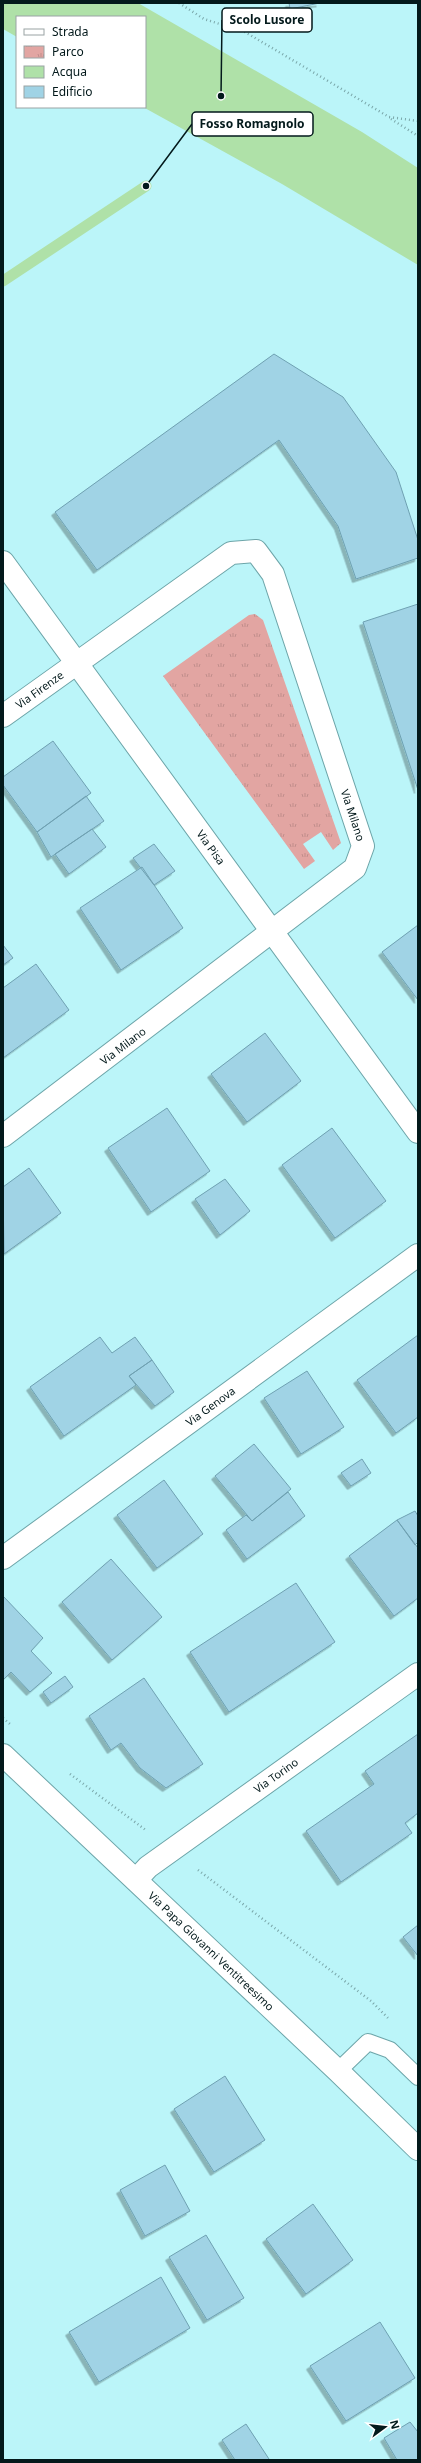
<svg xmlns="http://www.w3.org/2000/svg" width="421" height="2463" viewBox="0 0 421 2463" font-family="'Noto Sans',sans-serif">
  <defs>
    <pattern id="park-tufts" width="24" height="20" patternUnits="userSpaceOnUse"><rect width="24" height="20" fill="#e2a5a2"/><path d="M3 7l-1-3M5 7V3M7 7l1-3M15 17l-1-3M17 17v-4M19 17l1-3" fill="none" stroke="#c08d8b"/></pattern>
    <filter id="shadow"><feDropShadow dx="-3.5" dy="3.5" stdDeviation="0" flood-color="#0004"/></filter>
  </defs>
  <rect width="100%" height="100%" fill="#bbf5f9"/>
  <!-- park -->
  <path fill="url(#park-tufts)" d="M255,614l8,6 78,223 -8,7 -12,-18 -18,12 12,17 -11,8 -141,-193 86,-61z"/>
  <!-- water -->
  <path fill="#afe1a8" d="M3,3h135l224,129 56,36v97l-136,-81 -139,-77h2v-90h-128v20l-14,-8z"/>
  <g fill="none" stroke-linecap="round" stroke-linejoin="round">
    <!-- stream -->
    <path stroke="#afe1a8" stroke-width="11" d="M3,281l143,-95"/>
  </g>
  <!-- building -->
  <path fill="#a0d3e5" stroke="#6fa1b2" filter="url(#shadow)" d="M289,3h31l-30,6z
    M274,354l69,43 53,75 22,68v18l-62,21 -18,-53 -59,-86 -182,130 -42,-58z
    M418,604v186l-55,-168z
    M53,741l38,52 -54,39 -34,-47v-8z
    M86,796l18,25 -53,36 -14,-25z
    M92,829l14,18 -37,27 -14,-20z
    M154,844l21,27 -21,14 -21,-27z
    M142,867l41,61 -62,42 -41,-62z
    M418,925v75l-36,-48z
    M3,945l10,13 -10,7z
    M36,964l33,46 -66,48v-70z
    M265,1033l36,48 -54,41 -36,-48z
    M167,1108l43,63 -59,41 -43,-64z
    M332,1128l54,73 -51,37 -53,-73z
    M29,1168l32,45 -57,41 -1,-67z
    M225,1179l25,32 -30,24 -25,-36z
    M418,1335v82l-22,16 -39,-53z
    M100,1337l12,16 23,-16 17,23 -23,16 7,9 -72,51 -34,-49z
    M152,1360l22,32 -19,14 -26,-30z
    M307,1371l37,56 -43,27 -37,-56z
    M254,1444l37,45 -39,32 -37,-45z
    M362,1459l9,14 -20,13 -10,-13z
    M164,1480l39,54 -46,34 -40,-53z
    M288,1492l17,24 -58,43 -21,-29 20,-15 6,6z
    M415,1511l3,5v26l-3,3 -18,-25z
    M397,1520l21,28v50l-24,18 -45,-60z
    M111,1559l51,58 -50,43 -50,-58z
    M296,1583l39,59 -106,70 -39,-60z
    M3,1596l40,42 -12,13 21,22 -22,19 -19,-20 -8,8z
    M65,1676l8,11 -22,16 -8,-11z
    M144,1678l59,86 -37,24 -26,-20 -19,-25 -10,7 -22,-34z
    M418,1734v79l-13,10 7,10 -71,49 -35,-51 68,-47 -9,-13z
    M418,1925v31l-15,-19z
    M225,2076l40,64 -51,32 -40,-63z
    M165,2165l25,46 -45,25 -25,-46z
    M313,2204l40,56 -47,34 -40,-55z
    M206,2235l38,63 -37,22 -38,-63z
    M161,2277l29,51 -91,54 -30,-50z
    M380,2322l35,56 -69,43 -36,-55z
    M410,2422l8,10v28h-21l-13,-22z
    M246,2424l23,35 -1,1h-33l-13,-20z"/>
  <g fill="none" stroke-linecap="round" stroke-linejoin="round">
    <defs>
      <path id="service" d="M338,2071l30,-29 22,8 28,27"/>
      <g id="minor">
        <path id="s1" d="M3,562l415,570"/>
        <path id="s2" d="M3,716l228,-163 25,-2 17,23 90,272 -8,22 -352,268"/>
        <path id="s3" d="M3,1558l415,-303"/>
        <path id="s4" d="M136,1880l12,-13 270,-193"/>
      </g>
      <g id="secondary">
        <path id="s5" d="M3,1755l335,316 80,78"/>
      </g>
    </defs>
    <!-- service casing -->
    <use href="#service" stroke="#6da5a9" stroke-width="18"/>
    <!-- minor casing -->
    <use href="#minor" stroke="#6da5a9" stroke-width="24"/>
    <!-- secondary casing -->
    <use href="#secondary" stroke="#6da5a9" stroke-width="24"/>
    <!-- path -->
    <path stroke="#7aa7aa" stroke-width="2.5" stroke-dasharray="1 3" stroke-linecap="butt" d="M179,3l25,16 41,13 144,85 29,4
      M391,119l27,17
      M3,1718l8,7
      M70,1774l77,57
      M198,1870l173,131 18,18"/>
    <!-- service -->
    <use href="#service" stroke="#fff" stroke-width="16"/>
    <!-- minor -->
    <use href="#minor" stroke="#fff" stroke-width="22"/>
    <!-- secondary -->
    <use href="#secondary" stroke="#fff" stroke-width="22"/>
  </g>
  <g text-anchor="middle" stroke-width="3" stroke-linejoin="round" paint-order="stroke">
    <!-- street labels -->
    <g font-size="11" fill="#03191b" stroke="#fff">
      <text dy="4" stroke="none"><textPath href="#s2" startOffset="45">Via Firenze</textPath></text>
      <text dy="4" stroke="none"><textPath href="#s2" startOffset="588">Via Milano</textPath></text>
      <text dy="4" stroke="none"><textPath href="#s1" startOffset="353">Via Pisa</textPath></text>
      <text transform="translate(123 1046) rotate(-37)" y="4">Via Milano</text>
      <text dy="4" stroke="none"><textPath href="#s3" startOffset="257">Via Genova</textPath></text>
      <text dy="4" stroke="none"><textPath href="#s4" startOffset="175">Via Torino</textPath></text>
      <text dy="4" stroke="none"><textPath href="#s5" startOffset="286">Via Papa Giovanni Ventitreesimo</textPath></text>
    </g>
  </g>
  <!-- callouts -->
  <path fill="none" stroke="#03191b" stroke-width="1.5" d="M221 96L222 20M146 186L192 124"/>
  <g fill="#03191b" stroke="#fff" stroke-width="1.5">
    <circle cx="221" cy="96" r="4"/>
    <circle cx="146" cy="186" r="4"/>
  </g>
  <g fill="#fff" stroke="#03191b" stroke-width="1.5">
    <rect x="222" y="8" width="90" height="24" rx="4"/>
    <rect x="192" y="112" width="121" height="24" rx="4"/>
  </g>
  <g font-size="12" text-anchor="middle" font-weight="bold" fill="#03191b">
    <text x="267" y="24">Scolo Lusore</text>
    <text x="252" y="128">Fosso Romagnolo</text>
  </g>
  <!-- border -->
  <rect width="421" height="2463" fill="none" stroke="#03191b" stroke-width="8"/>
  <!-- legend -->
  <rect x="16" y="16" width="130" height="92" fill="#ffffff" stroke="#9aa3a4"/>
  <rect x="24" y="29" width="20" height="6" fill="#ffffff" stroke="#9aa3a4"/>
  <text x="52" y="36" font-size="12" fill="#03191b">Strada</text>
  <rect x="24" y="46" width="20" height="12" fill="url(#park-tufts)" stroke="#9aa3a4"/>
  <text x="52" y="56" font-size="12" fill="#03191b">Parco</text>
  <rect x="24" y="66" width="20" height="12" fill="#afe1a8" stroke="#9aa3a4"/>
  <text x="52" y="76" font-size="12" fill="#03191b">Acqua</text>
  <rect x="24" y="86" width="20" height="12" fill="#a0d3e5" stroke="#9aa3a4"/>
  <text x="52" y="96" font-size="12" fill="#03191b">Edificio</text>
  <!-- north arrow -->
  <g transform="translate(385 2427) rotate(75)" stroke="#ffffff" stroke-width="3" paint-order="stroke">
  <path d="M0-3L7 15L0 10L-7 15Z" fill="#03191b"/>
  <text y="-6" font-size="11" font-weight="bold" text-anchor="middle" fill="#03191b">N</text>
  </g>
</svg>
